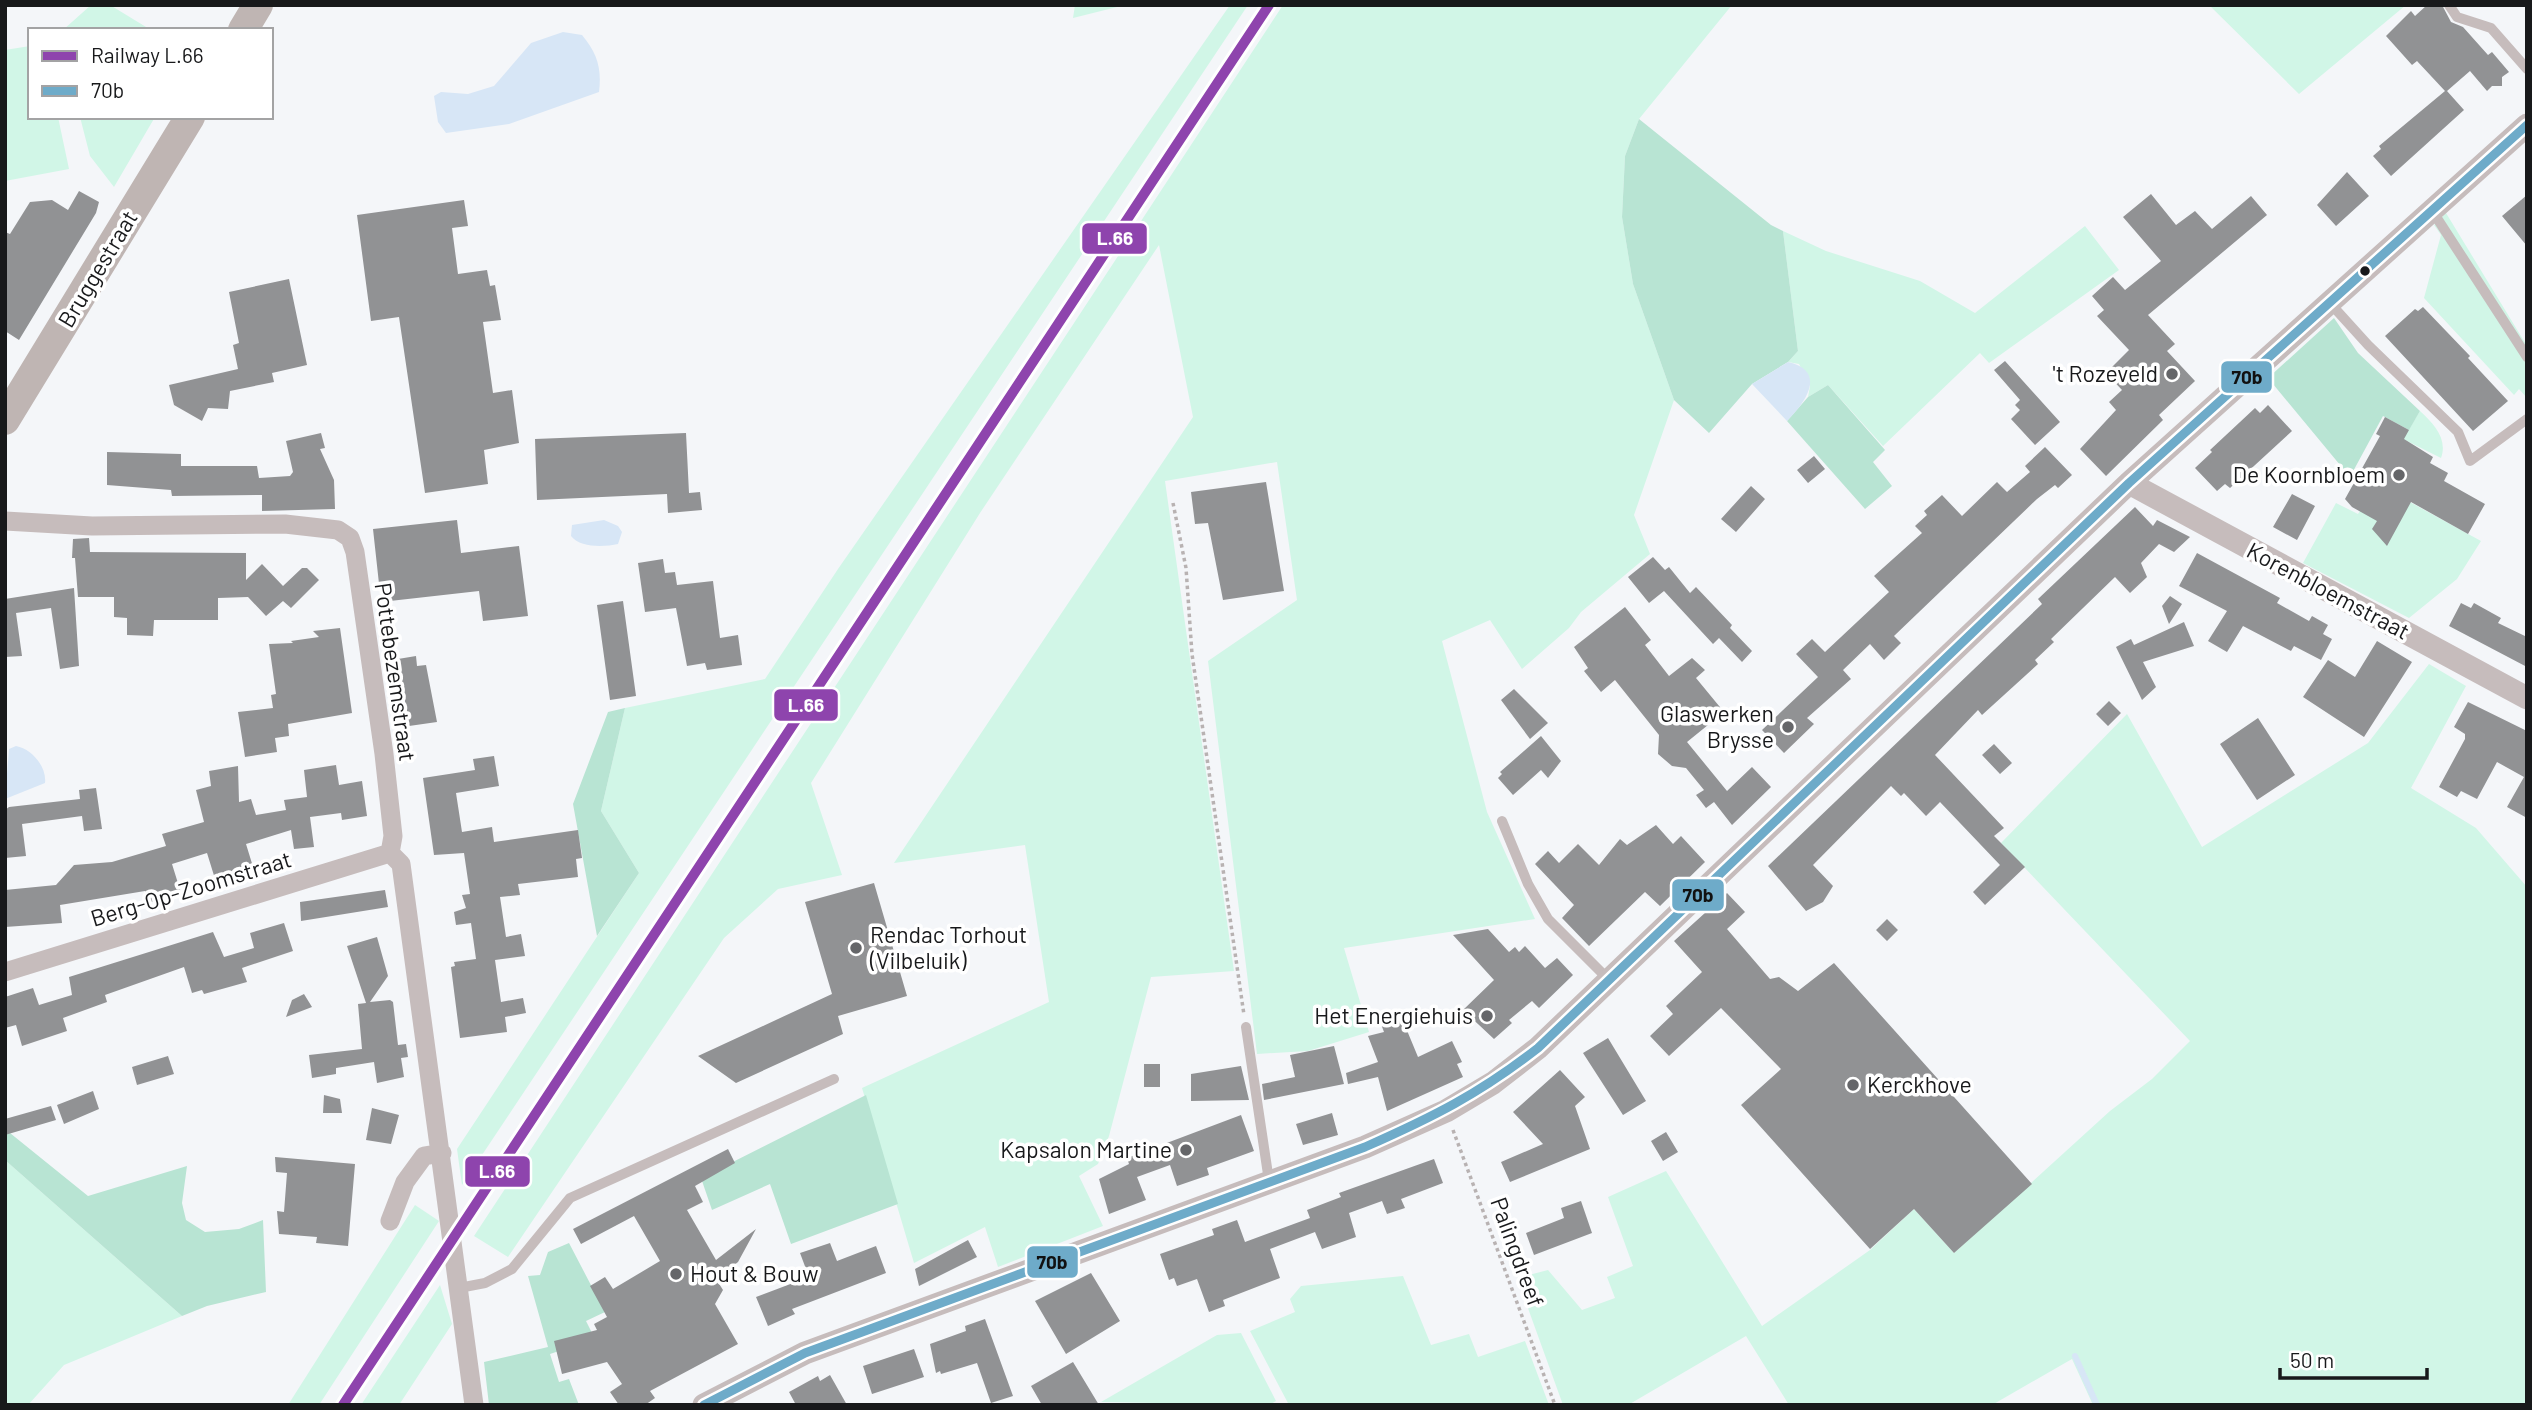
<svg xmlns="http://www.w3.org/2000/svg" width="2532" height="1410" viewBox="0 0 2532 1410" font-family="Barlow,sans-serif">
  <rect width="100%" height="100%" fill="#f4f6f9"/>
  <!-- green -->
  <path fill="#d1f6e7" d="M91,5h19l41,25h-88z
    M1075,5h50l-52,13z
    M1230,5h18l-786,1180 -5,-36 182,-276 -38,-62 24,-103 140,-29 73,-110z
    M1283,5h449l-93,114 -14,37 -3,61 11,67 41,116 -40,115 16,39 -69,58 -12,16 -47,41 -32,-49 -48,21 45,171 48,107 -191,29 25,84 -61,19 -51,3 -49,-393 89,-61 -20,-138 -112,19 69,490 -83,6 -42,159 -11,28 -19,12 24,50 -105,41 -13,-40 -71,36 -52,-175 187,-86 -24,-157 -131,18 299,-446 -34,-172 -179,268 -169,270 31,92 -64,14 -54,49 -216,319 -34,-21z
    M2209,5h197l-107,89z
    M30,46v71h28l11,52 -64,12v-131z
    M80,117h75l-41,70 -24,-31z
    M2446,213l81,133v52l-8,-9 -5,6 -90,-97 17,-63 -7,-10z
    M2085,226l34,44 -130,93 -9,-10 -97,93 -55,-61 -20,12 2,-11 -11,-22 -11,-2 10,-11 -15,-120 43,20 94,30 55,32z
    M2420,411c14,13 28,28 21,47l-38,-19z
    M2377,484l104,57 -24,38 -48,39 -106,-55 33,-60 22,11z
    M2429,664l37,22 -55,102 65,40 51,59v518h-434l-21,-46 -80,46h-203l-43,-69 -118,69h-65l-46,-127 31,-8 34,40 33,-12 -8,-21 26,-11 -25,-69 58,-26 96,155 108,-76 44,-41 40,44 156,-142 42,-32 38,-38 -189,-198 126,-129 75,133 166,-104z
    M5,1160l177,156 -118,49 -36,40h-23z
    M415,1205l24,16 -120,184h-31z
    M1403,1276l28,69 38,-11 9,23 47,-16 24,64h-260l-39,-74 45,-19 -5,-13 11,-13z
    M440,1285l12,39 -53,81h-38z
    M1241,1333l35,68 -7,4 -168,-3 116,-67z"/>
  <!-- forest -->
  <path fill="#b8e4d3" d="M1639,119l132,106 12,6 15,120 -10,11 -36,22 -43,49 -35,-33 -41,-116 -11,-67 3,-61z
    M2334,318l24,35 62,58 -11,19 -26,-14 -33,61 -82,-99z
    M1828,385l57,65 -12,12 19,24 -27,23 -78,-88 21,-24z
    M625,708l-24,103 38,62 -42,63 -24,-132 35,-92z
    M866,1095l32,109 -107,40 -21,-60 -58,26 -11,-32z
    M10,1133l78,63 99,-30 -5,37 4,17 19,12 34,-3 24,-9 3,72 -59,14 -25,10 -177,-156v-25z
    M569,1243l36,69 -19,9 9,18 -45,15 9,28 10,-3 10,26h-90l-5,-43 64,-15 -20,-71 12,-1 8,-23z"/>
  <!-- water -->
  <path fill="#d7e6f6" d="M563,32l19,3c15,18 20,33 17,57l-90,32 -63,9 -8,-11 -4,-26 7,-4 27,2 26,-8 37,-43z
    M1788,362c40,9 17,41 -1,59l-35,-37z
    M604,520l14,6 4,6 -4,12c-14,3 -38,4 -47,-8l1,-11z
    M16,746c16,3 31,21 29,37l-40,16 4,-50z"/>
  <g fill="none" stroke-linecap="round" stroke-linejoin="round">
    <!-- stream -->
    <path stroke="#d7e6f6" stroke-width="6" d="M2075,1356l22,49"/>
  </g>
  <!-- building -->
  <path fill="#919294" d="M2427,5h15l9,17 12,5 25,28 4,-3 17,20 -7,5v9h-10l-5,5 -17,-20 -23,20 17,19 -73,66 -18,-20 8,-7 -2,-3 66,-55 -28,-30 -5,4 -26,-29 25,-25 4,5z
    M2347,172l22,24 -33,30 -19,-21z
    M79,191l20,11 -3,11 -77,127 -14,-9v-99l5,2 20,-32 22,-2 16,10z
    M2151,194l25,31 19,-14 17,18 39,-33 16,19 -119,100 27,29 -8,7 28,30 -36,34 4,5 -57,56 -26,-27 36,-39 -7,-8 13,-12 -16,-17 23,-23 -32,-34 7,-6 -12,-14 21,-19 12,13 36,-29 -38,-44z
    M2527,195v51l-25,-30z
    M464,200l4,26 -16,2 6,46 29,-4 3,16 5,-1 6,35 -18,2 10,71 19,-3 7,53 -35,7 4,34 -63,9 -26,-176 -28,4 -14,-106z
    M289,279l18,86 -35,8 2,9 -44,9 -2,18 -20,-1 -6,13 -28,-16 -5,-20 69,-16 -5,-24 6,-2 -10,-51z
    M2423,307l47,49 -2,2 40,43 -35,30 -88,-95 30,-27 3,2z
    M2005,361l55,61 -25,23 -24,-26 9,-9 -5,-5 5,-5 -26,-30z
    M2268,405l24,26 -62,57 -5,-4 -8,7 -22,-23 17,-16 -2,-2 45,-42 5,5z
    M2385,417l24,13 -5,9 29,18 -3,6 18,10 -4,8 41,23 -17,30 -57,-32 -24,44 -15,-17 5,-8 -25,-14 -7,-8 35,-63 -4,-2z
    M321,433l4,15 -5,1 14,31 1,29 -73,2v-16l-90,1 -1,-6 -64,-5v-33l74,2v12h76l2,12 31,-2 3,-4 -7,-31z
    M686,433l3,60 11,-1 2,18 -34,3 -1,-19 -130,6 -2,-61z
    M2045,447l27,28 -14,13 -3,-3 -18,14 -143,137 7,7 -17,17 -14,-16 -27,26 8,9 -44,39 7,6 -30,29 -22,-23 56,-53 -22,-23 16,-15 13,13 64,-60 -15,-16 48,-43 -7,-7 12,-11 -3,-4 18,-16 20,21 35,-34 10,10 23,-20 -5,-6z
    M1814,456l11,13 -17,14 -11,-13z
    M1266,482l18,109 -61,9 -15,-77 -13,1 -4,-32z
    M1751,486l14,13 -29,33 -15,-13z
    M2292,494l23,12 -18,34 -24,-13z
    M2135,507l18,19 4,-6 33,17 -16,15 -15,-8 -18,19 6,14 -17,16 -15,-16 -64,62 3,3 -19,18 3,4 -56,51 -4,-5 -43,45 69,73 -10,8 31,31 -40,38 -12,-13 27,-27 -60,-63 -14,14 -22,-23 -3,3 -10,-10 -78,79 20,21 -10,16 -17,9 -38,-45 274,-262 -4,-5z
    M457,520l4,33 58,-7 9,70 -45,5 -4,-30 -98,11 -8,-73z
    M89,538l1,14 156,1v27l16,-16 21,22 19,-18h5l12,12 -28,28 -8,-7 -17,15 -18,-19 -30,1v22h-64l-1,16 -26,-1v-17l-13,-1v-20h-36l-3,-39h-3l1,-19z
    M2197,553l83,45 -3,5 32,18 3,-5 16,9 -5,9 9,5 -11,21 -27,-14 -3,5 -48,-25 -16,26 -19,-11 19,-30 -48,-25z
    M1653,557l12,13 4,-3 21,26 6,-6 36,38 -2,3 22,23 -10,11 -23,-24 -6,6 -49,-53 -15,12 -21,-26z
    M663,559l2,14 10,-1 2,13 36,-4 7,57 18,-3 4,30 -35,5 -2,-7 -18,3 -11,-58 -31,4 -7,-49z
    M74,588l5,78 -19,3 -9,-61 -35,5 6,43 -17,1v-58z
    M2170,596l12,8 -13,20 -7,-18z
    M623,601l13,95 -26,4 -13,-95z
    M2461,603l10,5 3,-5 27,15 -3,5 29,14v30l-78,-41z
    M1625,607l26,33 -6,5 24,31 23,-18 13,12 -9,8 28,34 -37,30 40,49 25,-24 19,20 -39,38 -18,-23 -8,6 -10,-13 8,-5 -18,-22 -14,-2 -14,-12 1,-19 -44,-55 -14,12 -17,-21 4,-3 -14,-21z
    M2184,622l10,24 -51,16 13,25 -14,13 -26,-53 15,-8 3,6z
    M340,628l12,85 -64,11 1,12 -14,2 2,14 -32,5 -7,-45 35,-4 -2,-13 5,-1 -7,-50 24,-1 -2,-2 28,-4 -6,-6z
    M2377,641l35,21 -48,75 -61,-40 25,-37 27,17z
    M416,656l1,10 9,-1 11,57 -28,4 -11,-67z
    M1514,689l34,34 -18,16 -29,-39z
    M2109,701l12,12 -13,13 -12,-12z
    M2468,702l59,29v87l-20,-11 17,-30 -27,-15 -20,37 -16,-8 -4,6 -18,-10 26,-48v-5l-11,-7z
    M2258,718l37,57 -38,25 -37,-56z
    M1541,736l20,25 -13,17 -7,-8 -28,25 -15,-17 4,-4 -2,-2z
    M1994,744l18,19 -12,11 -18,-19z
    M494,756l5,30 -43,7 6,39 30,-5 2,15 84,-12 4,28 -6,1 2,18 -60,7 2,11 -20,2 6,40 15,-3 4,22 -30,4 6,42 22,-4 3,15 -21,4 2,15 -47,6 -9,-71 4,-1 -1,-4 22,-3 -5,-36 -15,2 -2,-13 12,-4 -4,-13 8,-1 -6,-41 -30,2 -11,-77 52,-8 -2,-11z
    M336,765l3,20 23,-4 5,35 -25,4 -1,-7 -31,4 4,30 -20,2 -3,-19 -45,14 8,26 -38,12 -9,-29 -35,11 9,29 -33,10 -3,-12 -85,14 2,18 -57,4v-37l51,-5 18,-20 38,-3 54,-16 -4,-12 42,-12 -8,-32 15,-4 -2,-15 29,-5 1,36 12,-3 5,16 30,-5 -2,-10 23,-3 -3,-27z
    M96,788l6,41 -18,2 -2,-15 -60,8 4,32 -21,2v-48l4,-3 71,-8 -1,-9z
    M1656,825l17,19 8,-8 24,26 -45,44 -15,-14 -56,54 -27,-28 12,-13 -39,-41 13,-13 11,12 19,-19 21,21 21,-26 7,6z
    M874,883l33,113 -69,20 5,18 -107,49 -38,-27 134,-62 -27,-92z
    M385,890l3,17 -87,14 -1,-19z
    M1727,893l18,19 -18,17 43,50 9,-2 19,14 36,-28 198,221 -78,69 -40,-44 -44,40 -129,-144 40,-36 -60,-61 -52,48 -19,-20 23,-22 -7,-8 36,-34 -28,-31z
    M1887,919l11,11 -11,11 -11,-11z
    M284,923l9,28 -51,17 5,14 -43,12 -2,-4 -10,3 -8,-26 -79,28 2,7 -44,16 4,13 -45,15 -6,-21 -11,3v-31l28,-9 6,17 33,-10 -3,-18 144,-45 11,25 30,-9 -4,-15z
    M1488,929l21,23 6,-5 4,5 6,-6 20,22 12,-10 16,17 -34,33 -7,-7 -23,19 3,3 -18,16 -31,-29 31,-30 -41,-45z
    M377,937l11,39 -18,26 20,-2 3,2 5,43 8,-1 2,13 -7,1 3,19 -27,6 -3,-21 -38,6v6l-24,4 -3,-23 53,-6 -4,-45 8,-1 -19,-57z
    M304,994l8,13 -26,10 6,-17z
    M1401,1016l17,41 34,-16 10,21 -5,2 6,13 -76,34 -9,-34 -30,7 -2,-11 32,-11 -10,-26 16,-4 -3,-8z
    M1608,1038l38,63 -23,14 -40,-62z
    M1334,1046l10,38 -80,16 -2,-16 33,-7 -5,-22z
    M168,1056l6,18 -37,11 -5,-18z
    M1144,1064h16v23h-16z
    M1241,1066l8,34 -58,1v-27z
    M1560,1070l25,27 -10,9 15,43 -80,33 -9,-20 42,-18 -30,-32z
    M93,1091l6,18 -35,15 -7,-19z
    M324,1095l16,4 2,14h-19z
    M51,1106l5,14 -51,15v-16z
    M372,1108l27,7 -8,29 -25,-4z
    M1332,1113l6,22 -35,10 -7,-21z
    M1241,1115l13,36 -47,17 2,7 -32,11 -7,-21 -33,12 9,23 -37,14 -10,-35 30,-15 -2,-6z
    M1666,1132l12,20 -15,9 -12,-20z
    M728,1149l7,14 -40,23 8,16 -16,8 29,50 40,-31 -18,33 -22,17 7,11 -8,14 23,40 -88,47 5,7 -10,7h-26l-9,-13 12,-8 -15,-22 -45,12 -8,-33 43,-11 -3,-6 13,-7 -17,-31 15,-9 8,12 47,-28 -26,-45 -53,28 -8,-15z
    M275,1157l80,7 -7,82 -32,-3 1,-6 -38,-3 -2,-23 7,1 3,-39 -11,-1z
    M1434,1159l9,24 -42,16 4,9 -18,6 -5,-13 -33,12 7,24 -34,12 -7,-17 -45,17 10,29 -57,22 2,6 -16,6 -12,-33 -20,7 -3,-8 -5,2 -9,-26 54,-19 -2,-6 25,-9 8,22 65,-24 -3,-8 34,-13 -2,-4z
    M1581,1201l11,32 -58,22 -8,-22 38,-15 -3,-10z
    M968,1240l9,17 -58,29 -4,-17z
    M830,1243l7,18 39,-15 10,27 -94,36 3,5 -27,12 -12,-29 53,-20 -9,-24z
    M1091,1273l29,48 -54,33 -31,-53z
    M985,1319l28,77 -22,7 -14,-40 -36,11 -1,-3 -4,2 -6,-29 36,-13 -1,-5z
    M914,1349l10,28 -52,17 -9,-28z
    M1073,1362l26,43h-57l-11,-19z
    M830,1375l17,30h-51l-7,-13 29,-16 2,5z"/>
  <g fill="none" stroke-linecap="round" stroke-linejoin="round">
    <!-- path -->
    <path stroke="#b8b2b2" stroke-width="3.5" stroke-dasharray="3.5 3.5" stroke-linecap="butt" d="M1173,503l13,65 6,86 52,361
      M1453,1130l102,275"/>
    <!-- service -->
    <path stroke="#c6bcbc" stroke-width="10" d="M2449,5l8,12 34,11 36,41
      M2431,209l96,148
      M2329,302l39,43 90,87 12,29 57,-42
      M1502,821l26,63 20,35 61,61
      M1246,1027l23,154
      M459,1288l26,-5 27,-14 58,-71 264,-119"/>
    <!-- minor -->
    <path stroke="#c6bcbc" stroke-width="19" d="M5,521l87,5 193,-2 53,6 12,8 5,14 29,202 9,82 -3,17
      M390,853l11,11 73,541
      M5,972l385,-119
      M390,1221l15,-39 19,-26 18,-3"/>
    <!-- tertiary -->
    <path stroke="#c6bcbc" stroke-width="23" d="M2129,483l398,215
      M704,1405l101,-52 560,-206 81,-36 47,-28 45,-35 591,-565 398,-358"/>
    <!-- primary -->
    <path stroke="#bfb5b3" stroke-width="30" d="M243,30l15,-25
      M5,420l185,-303"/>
    <defs>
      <path id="bus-1" d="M704,1405l101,-52 560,-206c68,-30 114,-53 173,-99l591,-565 398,-358"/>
    </defs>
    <!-- bus-1 casing -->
    <use href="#bus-1" stroke="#fff" stroke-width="14"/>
    <!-- bus-1 -->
    <use href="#bus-1" stroke="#6eabc9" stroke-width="9"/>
    <defs>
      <path id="rail-1" d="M343,1405l926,-1400"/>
    </defs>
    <!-- rail-1 casing -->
    <use href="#rail-1" stroke="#fff" stroke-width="16"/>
    <!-- rail-1 -->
    <use href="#rail-1" stroke="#8e44ad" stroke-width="10"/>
  </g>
  <!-- markers -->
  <circle fill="#18191b" stroke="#fff" stroke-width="2.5" cx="2365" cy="271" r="6"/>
  <g fill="#656669" stroke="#fff" stroke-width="2.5">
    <circle cx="2172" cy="374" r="7"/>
    <circle cx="2399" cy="475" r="7"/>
    <circle cx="1788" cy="727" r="7"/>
    <circle cx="856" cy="948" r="7"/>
    <circle cx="1487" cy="1016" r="7"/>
    <circle cx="1853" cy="1085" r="7"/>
    <circle cx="1186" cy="1150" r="7"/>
    <circle cx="676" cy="1274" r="7"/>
  </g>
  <g text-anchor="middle" stroke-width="7" stroke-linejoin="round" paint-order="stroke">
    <!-- street labels -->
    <g font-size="23" fill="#18191b" stroke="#fff">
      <text transform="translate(98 269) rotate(-59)" y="8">Bruggestraat</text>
      <text transform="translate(2328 591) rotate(28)" y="8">Korenbloemstraat</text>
      <text transform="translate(395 672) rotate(82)" y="8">Pottebezemstraat</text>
      <text transform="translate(191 889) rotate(-17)" y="8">Berg-Op-Zoomstraat</text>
      <text transform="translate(1517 1252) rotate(70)" y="8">Palingdreef</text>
    </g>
    <!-- poi labels -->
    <g font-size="23" fill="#18191b" stroke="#fff" text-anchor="end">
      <text x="2158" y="382">'t Rozeveld</text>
      <text x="2385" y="483">De Koornbloem</text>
      <text x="1774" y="722">Glaswerken<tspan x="1774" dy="26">Brysse</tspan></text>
      <text x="870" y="943" text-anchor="start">Rendac Torhout<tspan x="870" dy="26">(Vilbeluik)</tspan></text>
      <text x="1473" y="1024">Het Energiehuis</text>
      <text x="1867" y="1093" text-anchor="start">Kerckhove</text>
      <text x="1172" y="1158">Kapsalon Martine</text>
      <text x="690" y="1282" text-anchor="start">Hout &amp; Bouw</text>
    </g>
  </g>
  <g stroke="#fff" stroke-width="2.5">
    <rect x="1081" y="222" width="67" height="33" rx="7" fill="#8e44ad"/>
    <rect x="2220" y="360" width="53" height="34" rx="7" fill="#6eabc9"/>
    <rect x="773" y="688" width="66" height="34" rx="7" fill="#8e44ad"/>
    <rect x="1671" y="878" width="54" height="34" rx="7" fill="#6eabc9"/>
    <rect x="464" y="1155" width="67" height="33" rx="7" fill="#8e44ad"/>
    <rect x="1026" y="1245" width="53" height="34" rx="7" fill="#6eabc9"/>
  </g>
  <g font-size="19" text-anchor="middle" font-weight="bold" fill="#fff">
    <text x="1115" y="245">L.66</text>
    <text x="806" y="712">L.66</text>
    <text x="497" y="1178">L.66</text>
  </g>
  <g font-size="19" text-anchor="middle" font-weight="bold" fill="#111">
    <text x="2247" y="384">70b</text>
    <text x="1698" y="902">70b</text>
    <text x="1052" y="1269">70b</text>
  </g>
  <!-- border -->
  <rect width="2532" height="1410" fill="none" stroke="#18191b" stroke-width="14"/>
  <!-- legend -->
  <rect x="28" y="28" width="245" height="91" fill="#ffffff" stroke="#a3a3a4" stroke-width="2"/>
  <rect x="42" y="51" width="35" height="10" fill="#8e44ad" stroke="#a3a3a4" stroke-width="2"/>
  <text x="91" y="63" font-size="21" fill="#18191b">Railway L.66</text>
  <rect x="42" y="86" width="35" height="10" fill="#6eabc9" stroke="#a3a3a4" stroke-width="2"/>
  <text x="91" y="98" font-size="21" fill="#18191b">70b</text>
  <!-- scale -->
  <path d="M2280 1368v10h147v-10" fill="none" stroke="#18191b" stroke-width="3.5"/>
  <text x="2290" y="1368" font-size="21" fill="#18191b" stroke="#ffffff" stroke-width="5" paint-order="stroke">50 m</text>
</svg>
